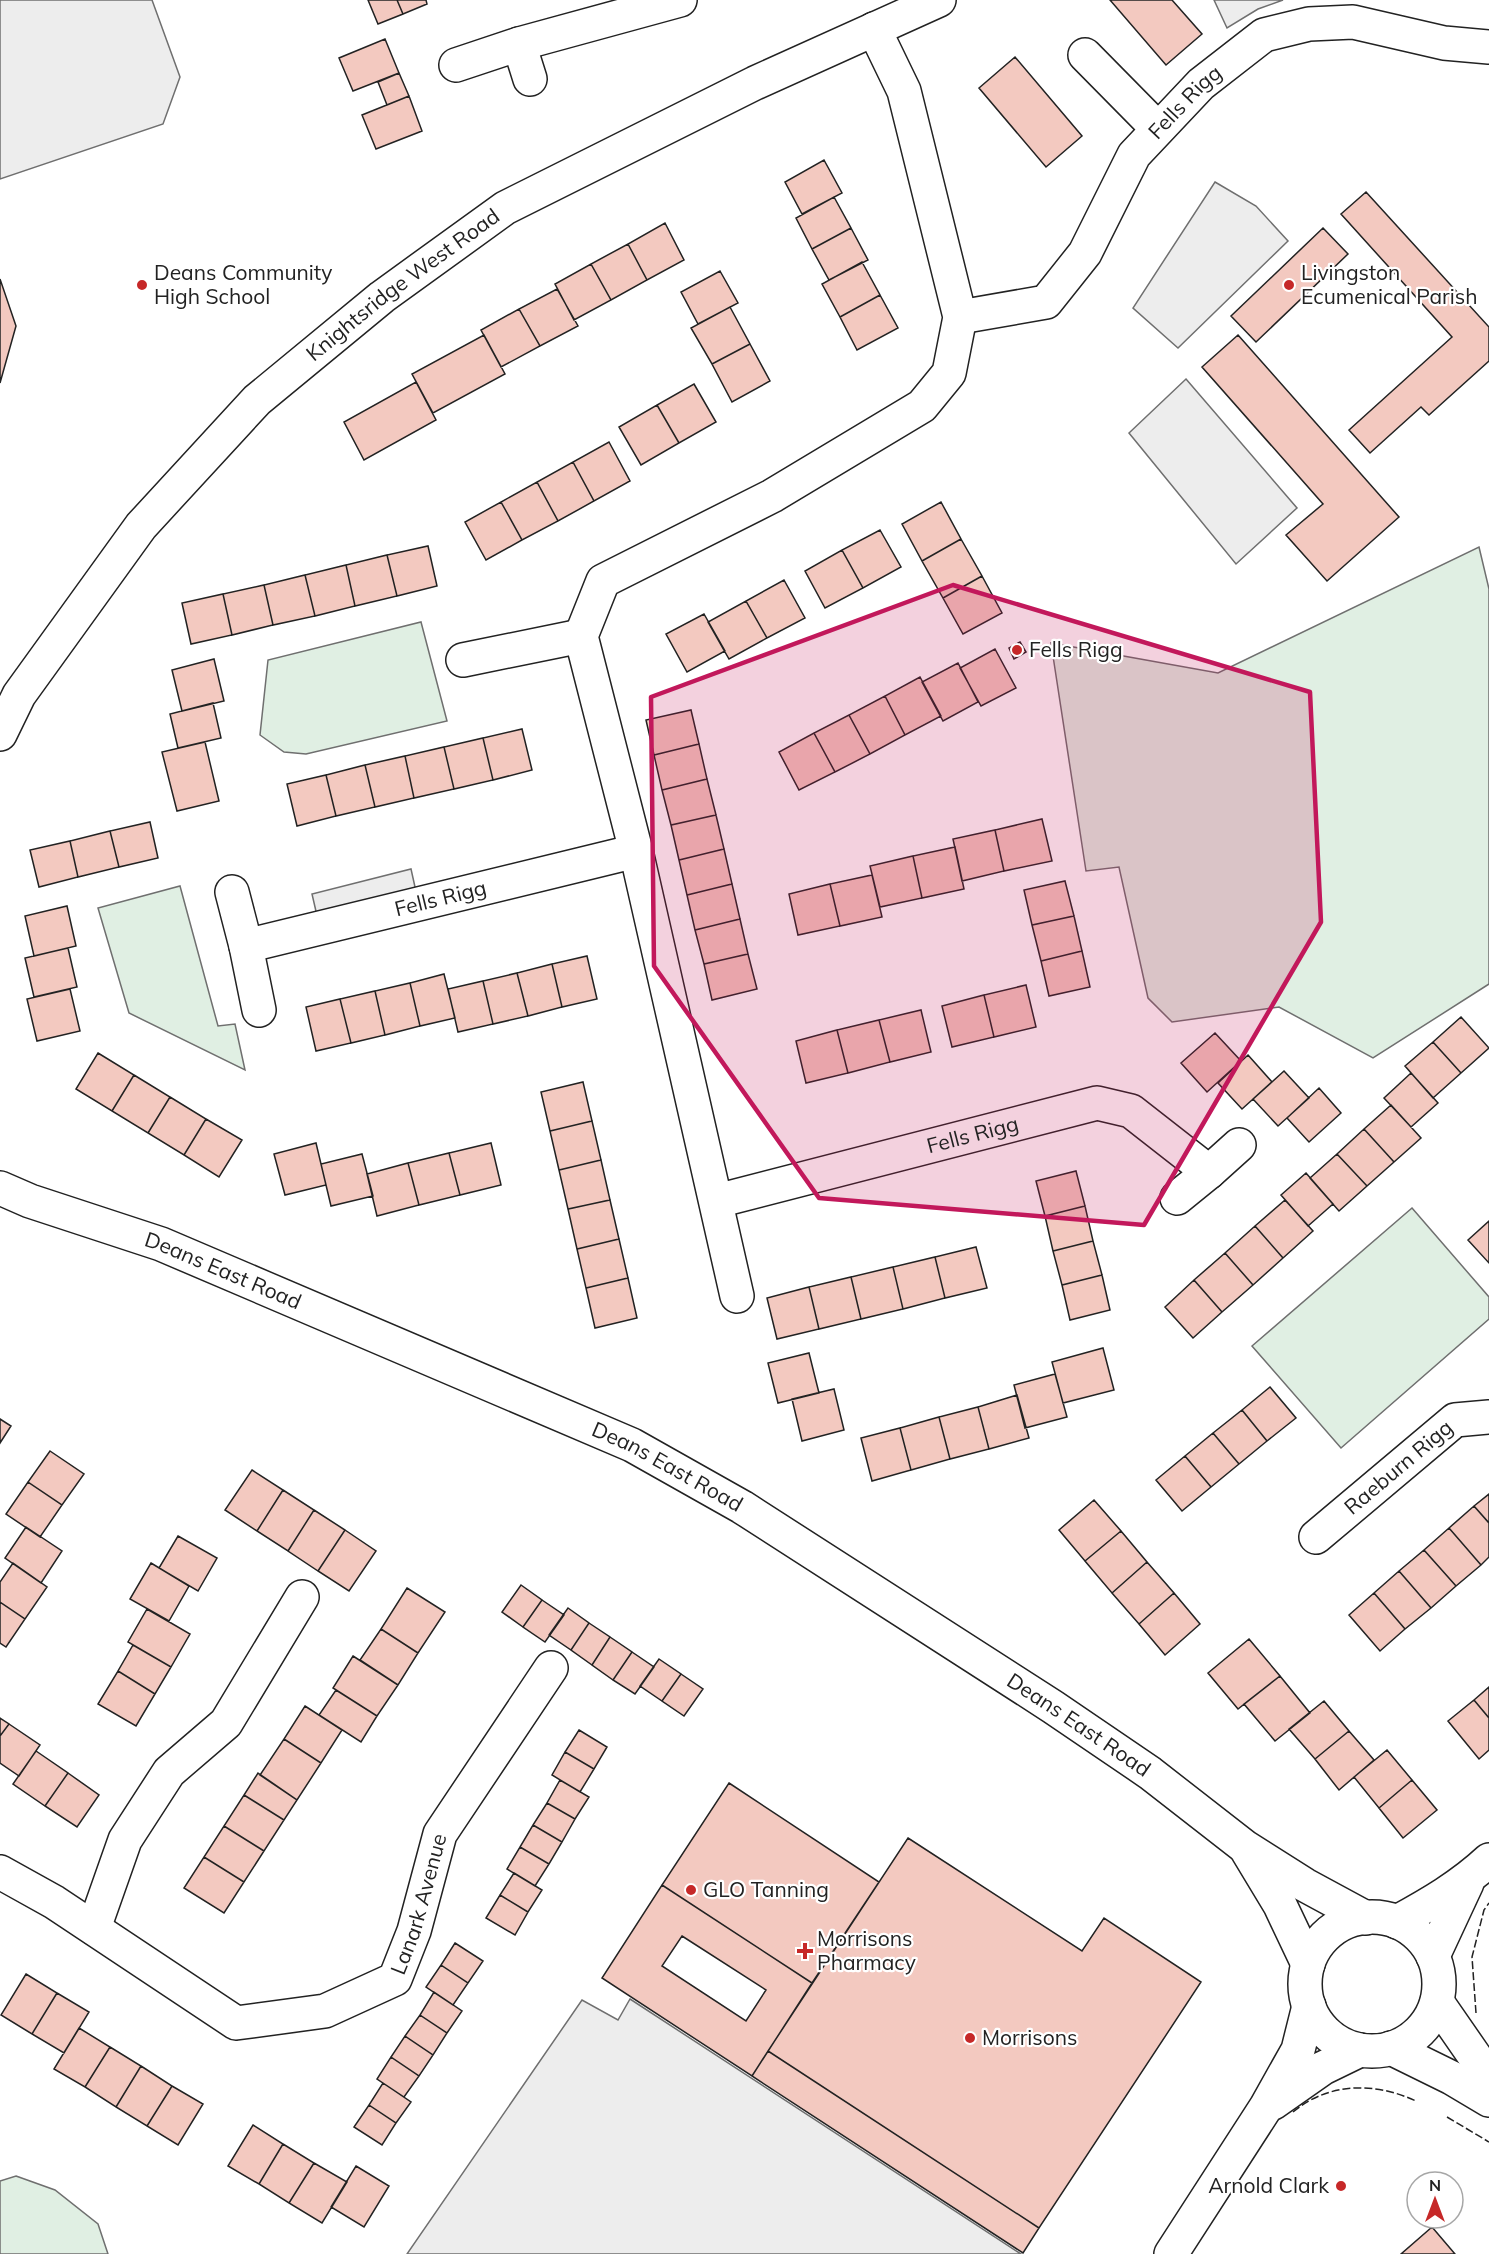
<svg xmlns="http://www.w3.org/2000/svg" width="1489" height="2254" viewBox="0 0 1489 2254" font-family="Mulish,sans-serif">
  <rect width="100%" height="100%" fill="#fff"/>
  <!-- green -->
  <path fill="#e0efe3" stroke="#6f6f6f" stroke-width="1.5" d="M1479,547l10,42v395l-116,74 -94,-51 -107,15 -24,-24 -29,-131 -33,4 -35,-228 167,30z
    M421,622l26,99 -141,33 -22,-2 -24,-17 8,-75z
    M180,886l38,140 17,-2 10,46 -116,-57 -31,-105z
    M1412,1208l77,89v22l-148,129 -89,-102z
    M16,2176l39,14 43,34 10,30h-108v-73z"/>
  <!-- parking -->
  <path fill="#ededed" stroke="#6f6f6f" stroke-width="1.5" d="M0,0h152l28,77 -17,47 -163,55z
    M1214,0h69l-25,9 -31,19z
    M1215,182l41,24 32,35 -110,107 -45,-40z
    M1186,379l111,129 -61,56 -107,-131z
    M411,869l6,27 -99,24 -6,-26z
    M630,1999l391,255h-614l175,-254 36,20z"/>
  <!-- building -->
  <path fill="#f3c9c0" stroke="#222" stroke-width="1.5" fill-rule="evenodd" d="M368,0h29l6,14 -25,10z
    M397,0h29l1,4 -24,10z
    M1110,0h62l30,34 -36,31z
    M385,39l14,34 -46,18 -14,-33z
    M1015,57l67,79 -36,31 -67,-79z
    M399,73l10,23 -22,9 -9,-23z
    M409,96l13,35 -46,18 -14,-34z
    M824,160l18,33 -40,21 -17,-32z
    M1366,192l123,135v34l-60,54 -8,-8 -51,46 -21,-23 103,-93 -111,-123z
    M834,197l17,31 -39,21 -16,-31z
    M665,223l19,37 -37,20 -19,-36z
    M851,228l17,32 -39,20 -17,-31z
    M1323,228l25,26 -92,88 -25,-26z
    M628,244l19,36 -36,20 -20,-36z
    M862,262l18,33 -40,22 -18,-33z
    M591,264l20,36 -37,20 -19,-36z
    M720,271l18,32 -40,21 -17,-32z
    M0,279l16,47 -16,57z
    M557,289l21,37 -38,20 -21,-37z
    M880,295l18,33 -41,22 -17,-33z
    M730,307l20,37 -38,20 -21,-36z
    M519,309l21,37 -39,21 -20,-37z
    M484,335l21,39 -72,39 -21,-39z
    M1238,335l161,182 -72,64 -41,-46 37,-31 -121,-137z
    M750,344l20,37 -38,21 -20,-38z
    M416,382l20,38 -72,40 -20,-38z
    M694,384l22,38 -37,21 -22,-38z
    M657,405l22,38 -38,22 -22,-38z
    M609,442l21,39 -36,20 -21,-39z
    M573,462l21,39 -36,20 -21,-39z
    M537,482l21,39 -36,19 -21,-38z
    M501,502l21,38 -36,20 -21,-38z
    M941,502l20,37 -39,22 -20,-37z
    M880,530l21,37 -38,21 -21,-38z
    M961,539l21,37 -39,22 -21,-37z
    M428,546l9,40 -40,10 -10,-41z
    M842,550l21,38 -38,20 -20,-37z
    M387,555l10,41 -42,10 -9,-41z
    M346,565l9,41 -40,10 -10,-41z
    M305,575l10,41 -42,9 -9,-40z
    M982,576l20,37 -39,21 -20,-36z
    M784,580l21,38 -38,20 -21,-37z
    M264,585l9,40 -41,10 -9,-41z
    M223,594l9,41 -41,9 -9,-41z
    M746,601l21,37 -38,21 -21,-37z
    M704,614l21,37 -38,21 -21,-38z
    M1020,642l6,10 -12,7 -5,-11z
    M995,649l21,39 -35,18 -21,-38z
    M214,659l10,42 -42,10 -10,-41z
    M958,663l20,39 -35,19 -21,-39z
    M920,677l21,39 -36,19 -20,-39z
    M885,696l20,39 -35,19 -21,-39z
    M213,703l8,35 -43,10 -8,-34z
    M691,710l8,34 -45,11 -8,-35z
    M849,715l21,39 -35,18 -21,-39z
    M522,729l10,41 -39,10 -10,-42z
    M814,733l21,39 -36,18 -20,-38z
    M483,738l10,42 -39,9 -10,-42z
    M205,742l14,59 -42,10 -15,-59z
    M699,744l8,35 -45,11 -8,-35z
    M444,747l10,42 -40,9 -9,-42z
    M405,756l9,42 -39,9 -10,-42z
    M365,765l10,42 -39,9 -10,-41z
    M326,775l10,41 -39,10 -10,-42z
    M707,779l9,36 -45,10 -9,-35z
    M716,815l8,34 -45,11 -8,-35z
    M1042,819l10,42 -48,10 -9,-41z
    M150,822l8,36 -39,9 -9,-36z
    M995,830l9,41 -42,10 -9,-42z
    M110,831l9,36 -41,10 -8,-36z
    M70,841l8,36 -39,10 -9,-37z
    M955,847l9,42 -42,9 -9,-42z
    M724,849l8,35 -45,11 -8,-35z
    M913,856l9,42 -42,9 -10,-41z
    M872,875l10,42 -42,9 -10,-42z
    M1065,881l9,35 -42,9 -8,-35z
    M732,884l8,35 -45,11 -8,-35z
    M830,884l10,42 -42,9 -9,-41z
    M67,906l9,40 -42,10 -9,-40z
    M1074,916l8,35 -41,10 -9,-36z
    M740,919l8,35 -44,10 -9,-34z
    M68,948l9,39 -43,10 -9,-39z
    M1082,951l8,36 -41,9 -8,-35z
    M748,954l9,35 -45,11 -8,-36z
    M587,956l10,43 -35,8 -10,-43z
    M552,964l10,43 -34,9 -11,-43z
    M517,973l11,43 -35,8 -10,-43z
    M444,974l11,44 -35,8 -10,-43z
    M483,981l10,43 -35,8 -10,-43z
    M410,983l10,43 -35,9 -10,-44z
    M1026,985l10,42 -42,10 -10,-42z
    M70,989l10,42 -43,10 -10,-42z
    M375,991l10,44 -34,8 -11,-44z
    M984,995l10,42 -42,10 -10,-41z
    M340,999l11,44 -35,8 -10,-44z
    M921,1010l10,42 -41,10 -11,-42z
    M1461,1017l28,31 -28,25 -28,-31z
    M879,1020l11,42 -42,11 -11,-43z
    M837,1030l11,43 -42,10 -10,-42z
    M1215,1033l26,28 -34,31 -26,-29z
    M1433,1042l28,31 -28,25 -28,-32z
    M98,1053l36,22 -22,36 -36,-22z
    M1248,1055l24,27 -30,27 -24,-26z
    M1284,1071l25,27 -31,28 -25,-27z
    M1411,1073l27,30 -27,24 -27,-29z
    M134,1075l36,22 -22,36 -36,-22z
    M583,1082l9,39 -42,10 -9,-39z
    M1319,1088l22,25 -32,29 -22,-24z
    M170,1097l36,22 -22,36 -36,-22z
    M1391,1105l30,33 -27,24 -30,-33z
    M206,1119l36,21 -23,37 -35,-22z
    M592,1121l9,39 -42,10 -9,-39z
    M1364,1129l30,33 -27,24 -30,-32z
    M316,1143l10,42 -41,10 -11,-41z
    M491,1143l10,42 -41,10 -11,-42z
    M449,1153l11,42 -41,10 -11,-42z
    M362,1154l11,42 -42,10 -10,-42z
    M1337,1154l30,32 -28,25 -29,-33z
    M601,1160l9,40 -42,9 -9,-39z
    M408,1163l11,42 -42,11 -10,-42z
    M1076,1171l9,35 -40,10 -9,-35z
    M1306,1173l27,31 -25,22 -27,-31z
    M610,1200l9,39 -42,10 -9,-40z
    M1285,1200l28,31 -30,27 -28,-32z
    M1085,1206l8,35 -40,10 -8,-35z
    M1489,1221v42l-21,-23z
    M1255,1226l28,32 -30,27 -28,-32z
    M619,1239l9,39 -42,10 -9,-39z
    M1093,1241l9,34 -40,10 -9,-34z
    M976,1247l11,41 -42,10 -10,-41z
    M1225,1253l28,32 -31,27 -28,-32z
    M935,1257l10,41 -42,11 -10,-42z
    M893,1267l10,42 -42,10 -10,-42z
    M1102,1275l8,35 -40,10 -8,-35z
    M851,1277l10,42 -42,10 -10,-42z
    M628,1278l9,40 -42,10 -9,-40z
    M1194,1280l28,32 -29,26 -28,-31z
    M809,1287l10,42 -42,10 -10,-41z
    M1103,1348l11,42 -51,13 -11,-41z
    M809,1353l10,40 -41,10 -10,-40z
    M1055,1374l12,43 -42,11 -11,-43z
    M1270,1387l26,31 -29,23 -25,-31z
    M834,1389l10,41 -42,11 -10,-42z
    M1017,1395l12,43 -40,11 -11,-42z
    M978,1407l11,42 -39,10 -11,-42z
    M1242,1410l25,31 -28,23 -26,-31z
    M939,1417l11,42 -39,11 -11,-42z
    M0,1419l11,7 -11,17z
    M900,1428l11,42 -39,11 -11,-43z
    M1213,1433l26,31 -28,23 -26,-31z
    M50,1451l34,23 -22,31 -34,-23z
    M1185,1456l26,31 -29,24 -26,-31z
    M252,1470l31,20 -26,41 -32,-21z
    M28,1482l34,23 -22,32 -34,-23z
    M283,1490l31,20 -26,41 -31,-20z
    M1489,1494v29l-15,-17z
    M1094,1500l27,31 -36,30 -26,-31z
    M1474,1506l15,17v34l-8,8 -32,-37z
    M314,1510l31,20 -27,41 -30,-20z
    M26,1527l36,24 -21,32 -36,-25z
    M1449,1528l32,37 -25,21 -32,-36z
    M345,1530l31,21 -27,40 -31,-20z
    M1121,1531l26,31 -35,31 -27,-32z
    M178,1536l39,22 -19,33 -39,-23z
    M1424,1550l32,36 -25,22 -32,-37z
    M1147,1562l27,31 -35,31 -27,-31z
    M13,1563l34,24 -22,32 -25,-17v-20z
    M151,1563l38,23 -20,35 -39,-22z
    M1399,1571l32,37 -26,21 -31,-36z
    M521,1585l21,15 -19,27 -21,-15z
    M407,1588l38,24 -27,41 -37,-24z
    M1174,1593l26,31 -35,31 -26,-31z
    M1374,1593l31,36 -25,22 -31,-36z
    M542,1600l22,15 -19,27 -22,-15z
    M0,1602l25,17 -19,28 -6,-4z
    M568,1608l21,15 -18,27 -22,-15z
    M147,1609l43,25 -19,33 -43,-25z
    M589,1623l21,14 -18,28 -21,-15z
    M381,1629l37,24 -20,32 -38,-25z
    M610,1637l22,15 -19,28 -21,-15z
    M1249,1639l31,37 -42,33 -30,-36z
    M133,1645l38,22 -16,27 -37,-23z
    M632,1652l22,15 -19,27 -22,-14z
    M353,1656l45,29 -21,31 -44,-28z
    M659,1659l22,15 -19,27 -22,-15z
    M118,1671l37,23 -19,32 -38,-22z
    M681,1674l22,15 -19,27 -22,-15z
    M1280,1676l30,37 -35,28 -31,-37z
    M1489,1687v31l-15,-18z
    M336,1690l41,26 -16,26 -42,-27z
    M1474,1700l15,18v32l-10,9 -31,-38z
    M1324,1701l25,30 -34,28 -26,-30z
    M305,1706l37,24 -21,33 -37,-24z
    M0,1718l9,6 -9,12z
    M9,1724l31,21 -21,31 -19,-13v-27z
    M579,1730l28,17 -13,22 -29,-17z
    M1349,1731l25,29 -35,30 -24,-31z
    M284,1739l37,24 -24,37 -37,-25z
    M1387,1750l25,30 -33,28 -25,-31z
    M36,1751l32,22 -23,33 -32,-22z
    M565,1752l29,17 -14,23 -28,-17z
    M68,1773l31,22 -22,32 -32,-21z
    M258,1773l39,27 -13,20 -40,-25z
    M560,1780l29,17 -14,22 -28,-16z
    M1412,1780l25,30 -34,28 -24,-30z
    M729,1783l150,99 -67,101 -150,-98z
    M244,1795l40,25 -20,31 -40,-25z
    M547,1803l28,16 -13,23 -29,-17z
    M533,1825l29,17 -13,22 -29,-17z
    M224,1826l40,25 -20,31 -40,-25z
    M908,1838l174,113 22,-33 97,64 -162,246 -271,-177z
    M520,1847l29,17 -14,22 -28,-17z
    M204,1857l40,25 -20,31 -40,-25z
    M514,1873l28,17 -14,22 -28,-17z
    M662,1885l150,98 -60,93 -150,-98zM682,1936l84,54 -20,31 -84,-55z
    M500,1895l28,17 -13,23 -29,-17z
    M455,1943l28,18 -15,22 -27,-18z
    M441,1965l27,18 -15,22 -27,-18z
    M26,1974l31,19 -25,41 -31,-19z
    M434,1992l28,19 -15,22 -27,-18z
    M57,1993l32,19 -25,41 -32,-19z
    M420,2015l27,18 -14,22 -28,-19z
    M79,2028l31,19 -25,40 -31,-18z
    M405,2036l28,19 -14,21 -28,-19z
    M110,2047l31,19 -25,41 -31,-20z
    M768,2051l271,177 -16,25 -271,-177z
    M391,2057l28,19 -15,21 -27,-18z
    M141,2066l31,20 -25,40 -31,-19z
    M383,2083l28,19 -15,21 -27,-18z
    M172,2086l31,18 -25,41 -31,-19z
    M369,2105l27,18 -14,22 -28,-18z
    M253,2125l30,19 -24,40 -31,-18z
    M283,2144l31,19 -25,40 -30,-19z
    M314,2163l33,19 -25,41 -33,-20z
    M356,2166l33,20 -25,41 -33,-20z
    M1432,2227l23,27h-54z"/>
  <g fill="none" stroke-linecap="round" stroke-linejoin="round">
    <defs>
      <g id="minor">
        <path d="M519,44l11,35"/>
        <path d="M1085,55l73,74"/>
        <path d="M456,65l63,-21 161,-44"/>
        <path id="s1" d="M960,317l86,-15 39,-49 49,-98 67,-71 63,-49 45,-11 44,-2 91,21 45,4"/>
        <path d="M463,660l118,-24"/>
        <path id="s2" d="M232,892l14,54 390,-95"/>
        <path d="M246,946l13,64"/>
        <path d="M1177,1198l32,-26"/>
        <path id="s3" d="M717,1201l380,-98 34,8 78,61 30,-27"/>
        <path d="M737,1296l-101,-445 -55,-215 22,-55 169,-85 150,-90 27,-33 11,-56 -56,-226 -30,-62"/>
        <path id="s4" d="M1316,1537l139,-117 34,-3"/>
        <path id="s5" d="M0,1872l54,30 182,121 89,-12 70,-32 19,-48 26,-97 111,-166"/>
        <path d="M1397,1922c33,-18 64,-36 92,-62"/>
        <path d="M94,1928l31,-88 44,-68 57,-49 76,-126"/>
        <path d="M1433,1956l34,-73"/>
      </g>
      <g id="tertiary">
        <path id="s6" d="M0,734l19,-39 122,-169 116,-126 125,-103 123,-89 250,-125 184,-83"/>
        <path id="s7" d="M0,1188l30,13 131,43 471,201 110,62 311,200 97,66 95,74 60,38 61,33"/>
        <path d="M1248,1852l32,53 28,59"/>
        <circle cx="1372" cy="1984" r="67"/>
        <path d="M1437,2002l52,75"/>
        <path d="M1391,2048l61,30 37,22"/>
        <path d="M1273,2103l50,-35 37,-18"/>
        <path d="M1171,2254l95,-147 32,-57 11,-44"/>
      </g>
    </defs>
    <!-- minor casing -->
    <use href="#minor" stroke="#222" stroke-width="36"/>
    <!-- tertiary casing -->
    <use href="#tertiary" stroke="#222" stroke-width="36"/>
    <!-- minor -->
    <use href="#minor" stroke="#fff" stroke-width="33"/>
    <!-- tertiary -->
    <use href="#tertiary" stroke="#fff" stroke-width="33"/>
    <!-- fence -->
    <path stroke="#222" stroke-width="1.5" stroke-dasharray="8 3" stroke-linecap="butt" d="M1476,2013l-4,-56 12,-47 5,-7
      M1293,2112c36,-30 82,-30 123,-11
      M1447,2117l42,25"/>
  </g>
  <!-- marked area -->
  <path fill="#c2185b" fill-opacity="0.2" stroke="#c2185b" stroke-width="4.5" stroke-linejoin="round" d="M953,585l357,107 11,230 -177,303 -325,-27 -165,-232 -3,-269z"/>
  <!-- markers -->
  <g fill="#c62828" stroke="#fff" stroke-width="2">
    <circle cx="142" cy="285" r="6"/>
    <circle cx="1289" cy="285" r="6"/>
    <circle cx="1017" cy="650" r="6"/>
    <circle cx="691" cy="1890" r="6"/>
    <path d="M802 1942h6v6h6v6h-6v6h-6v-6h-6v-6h6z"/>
    <circle cx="970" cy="2038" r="6"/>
    <circle cx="1341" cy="2186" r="6"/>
  </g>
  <g text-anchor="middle" stroke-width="4.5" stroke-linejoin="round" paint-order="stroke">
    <!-- street labels -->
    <g font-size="21" fill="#222" stroke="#fff">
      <text dy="7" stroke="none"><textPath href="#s1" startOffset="333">Fells Rigg</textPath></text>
      <text dy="7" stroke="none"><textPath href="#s6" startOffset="609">Knightsridge West Road</textPath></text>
      <text dy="7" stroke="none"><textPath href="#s2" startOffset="256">Fells Rigg</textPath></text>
      <text dy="7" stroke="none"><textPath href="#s3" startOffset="264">Fells Rigg</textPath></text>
      <text dy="7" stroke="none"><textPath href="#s7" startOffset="238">Deans East Road</textPath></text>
      <text dy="7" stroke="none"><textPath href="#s7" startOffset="724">Deans East Road</textPath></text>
      <text dy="7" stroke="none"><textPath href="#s4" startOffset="108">Raeburn Rigg</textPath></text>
      <text dy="7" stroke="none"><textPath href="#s7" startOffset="1210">Deans East Road</textPath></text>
      <text dy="7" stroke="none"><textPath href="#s5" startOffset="526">Lanark Avenue</textPath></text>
    </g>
    <!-- poi labels -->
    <g font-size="21" fill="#222" stroke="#fff" text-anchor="start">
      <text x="154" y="280">Deans Community<tspan x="154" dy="24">High School</tspan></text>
      <text x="1301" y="280">Livingston<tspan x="1301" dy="24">Ecumenical Parish</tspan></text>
      <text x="1029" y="657">Fells Rigg</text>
      <text x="703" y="1897">GLO Tanning</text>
      <text x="817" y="1946">Morrisons<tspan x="817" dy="24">Pharmacy</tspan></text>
      <text x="982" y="2045">Morrisons</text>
      <text x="1329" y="2193" text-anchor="end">Arnold Clark</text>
    </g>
  </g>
  <!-- north arrow -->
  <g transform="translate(1435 2200)"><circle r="28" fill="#ffffff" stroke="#a7a7a7" stroke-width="1.5"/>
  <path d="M0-4.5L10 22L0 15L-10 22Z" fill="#c62828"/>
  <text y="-9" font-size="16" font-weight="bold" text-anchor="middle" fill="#222222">N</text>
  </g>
</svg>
